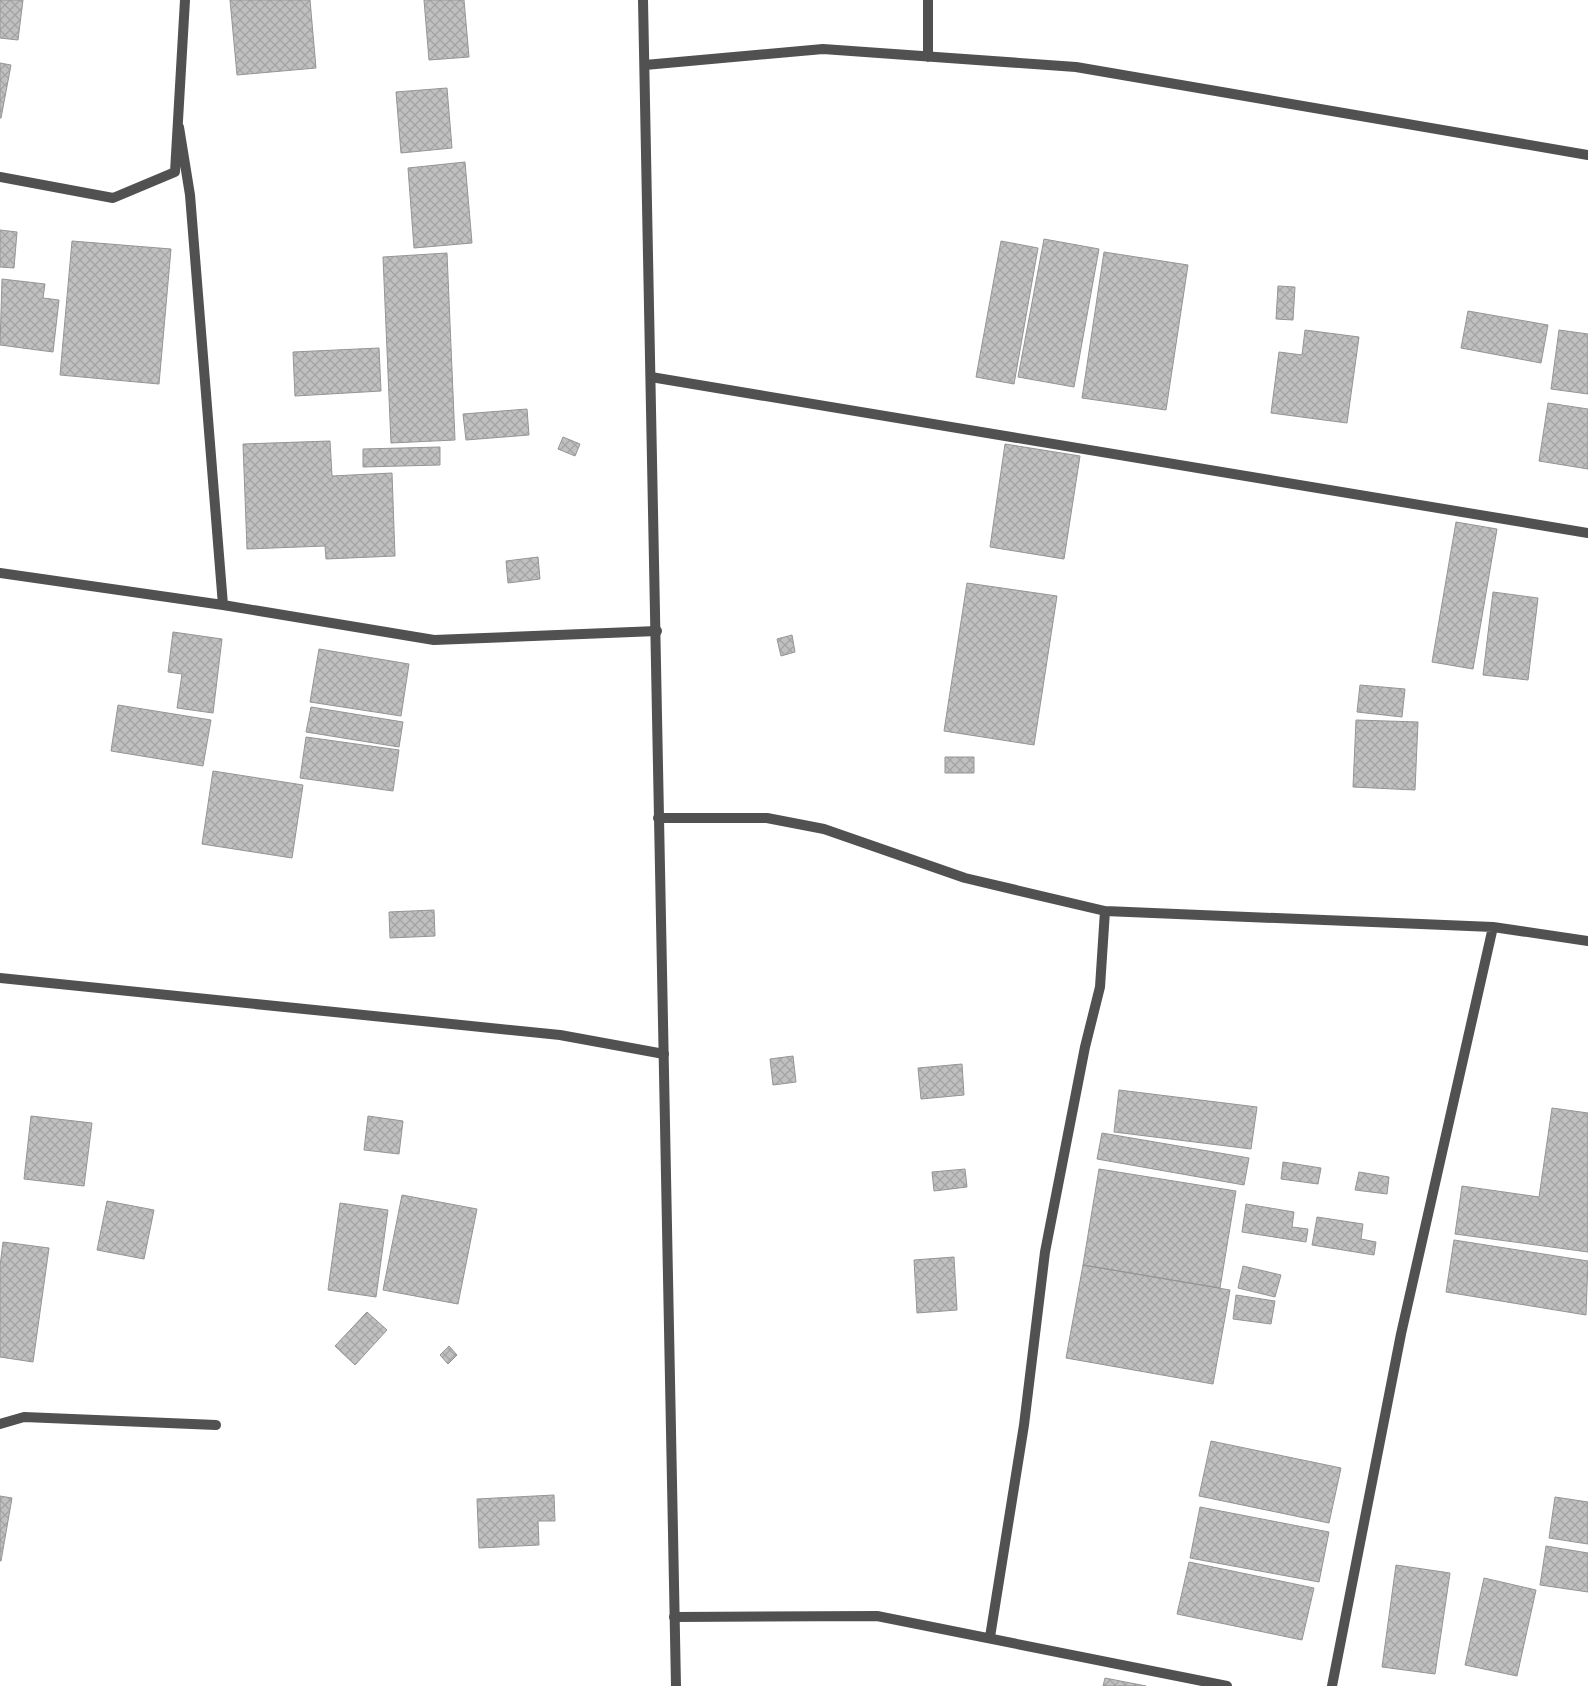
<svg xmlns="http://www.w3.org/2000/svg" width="1588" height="1686" viewBox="0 0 1588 1686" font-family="Karla,sans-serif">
  <defs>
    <pattern id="building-cross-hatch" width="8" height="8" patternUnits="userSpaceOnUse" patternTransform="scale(1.25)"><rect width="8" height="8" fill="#c0c0c0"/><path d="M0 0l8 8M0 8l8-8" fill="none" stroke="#a3a3a3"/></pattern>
  </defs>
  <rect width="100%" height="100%" fill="#fff"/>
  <!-- building -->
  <path fill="url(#building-cross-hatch)" stroke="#959595" d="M0,0h23l-5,40 -18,-2z
    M230,0h80l6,68 -79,7z
    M424,0h40l5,57 -40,3z
    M0,63l11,2 -10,53h-1z
    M447,88l5,60 -51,5 -5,-61z
    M465,162l7,81 -58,5 -6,-80z
    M0,230l17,2 -3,36 -14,-1z
    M1044,239l55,10 -25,138 -56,-10z
    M72,241l99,8 -12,135 -99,-9z
    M1001,241l37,7 -24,136 -38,-7z
    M1104,252l84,13 -22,145 -84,-12z
    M447,253l8,187 -64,3 -8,-186z
    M2,279l43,5 -2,14 16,2 -6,52 -53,-7z
    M1278,286l17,1 -2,33 -17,-1z
    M1468,311l80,14 -7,38 -80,-15z
    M1305,330l54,7 -12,86 -76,-10 8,-61 23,3z
    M1559,330l29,4v60l-37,-5z
    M379,348l2,43 -86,5 -2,-44z
    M1548,403l40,6v60l-49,-8z
    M527,409l2,26 -63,5 -3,-26z
    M563,437l17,7 -5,12 -17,-7z
    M330,441l2,35 60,-3 3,83 -69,3 -1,-13 -78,3 -4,-105z
    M1005,444l75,12 -16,103 -74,-12z
    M440,447v18l-77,2v-18z
    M1456,522l41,7 -24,140 -41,-7z
    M538,557l2,22 -32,4 -2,-22z
    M967,583l90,13 -23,149 -90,-14z
    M1493,592l45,6 -10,82 -45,-5z
    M173,632l49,7 -9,74 -36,-5 5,-34 -14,-2z
    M792,635l3,17 -14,4 -4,-17z
    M319,649l90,15 -8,52 -91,-14z
    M1360,685l45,4 -3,28 -45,-5z
    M118,705l93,15 -8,46 -92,-15z
    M311,707l92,15 -4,25 -93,-15z
    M1356,720l62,2 -3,68 -62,-3z
    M306,737l93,13 -6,41 -93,-13z
    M945,757h29v16h-29z
    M213,771l90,14 -11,73 -90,-14z
    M434,910l1,26 -45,2 -1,-26z
    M793,1056l3,26 -23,3 -3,-26z
    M962,1064l2,31 -43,4 -3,-31z
    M1119,1090l138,17 -6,42 -137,-17z
    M1552,1108l36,5v139l-133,-18 7,-48 77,11z
    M31,1116l61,7 -8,63 -60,-7z
    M368,1116l35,5 -4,33 -35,-4z
    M1102,1133l147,25 -5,27 -147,-26z
    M1283,1162l38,6 -3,16 -37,-5z
    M965,1169l2,18 -33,4 -2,-19z
    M1099,1169l137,22 -16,97 -137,-23z
    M1359,1172l30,5 -2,17 -32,-4z
    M402,1195l75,14 -19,95 -75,-14z
    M107,1201l47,9 -10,49 -47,-9z
    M340,1203l48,7 -12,87 -48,-7z
    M1246,1204l48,8 -2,15 16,2 -2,13 -64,-10z
    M1317,1217l46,7 -2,15 15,3 -2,13 -62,-10z
    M1454,1240l134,21 -2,54 -140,-23z
    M3,1242l46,6 -16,114 -33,-5v-91z
    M954,1257l3,53 -40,3 -3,-53z
    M1083,1265l147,25 -17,94 -147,-26z
    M1243,1266l38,9 -6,22 -37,-9z
    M1236,1295l39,6 -4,23 -38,-5z
    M367,1312l20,18 -32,35 -20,-19z
    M449,1346l8,9 -9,9 -8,-9z
    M1211,1441l130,27 -12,55 -130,-27z
    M554,1495l1,26h-17l1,24 -60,3 -2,-49z
    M0,1496l12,2 -11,63h-1z
    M1555,1497l33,5v42l-39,-6z
    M1200,1507l129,25 -10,50 -129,-24z
    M1546,1546l42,7v39l-48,-7z
    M1189,1562l125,26 -12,52 -125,-26z
    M1396,1565l54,8 -15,101 -53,-7z
    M1484,1578l52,12 -19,86 -52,-11z
    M1105,1678l41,8h-43z"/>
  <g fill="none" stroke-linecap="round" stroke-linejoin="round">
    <!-- minor -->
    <path stroke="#515151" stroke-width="10" d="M928,57v-57
      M645,65l178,-16 253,18 512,88
      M179,127l11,68 33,410
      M0,177l113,21 62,-26 10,-172
      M651,377l937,156
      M0,573l223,32 211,35 223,-9
      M658,818h109l57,11 141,49 140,33 388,16 95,14
      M0,978l560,57 104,19
      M0,1424l24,-7 192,8
      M674,1617l203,-1 350,70
      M990,1637l34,-212 21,-173 40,-205 15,-60 5,-76
      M1332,1686l69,-352 92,-407"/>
    <!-- tertiary -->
    <path stroke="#515151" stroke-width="10" d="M643,0l33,1686"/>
  </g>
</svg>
